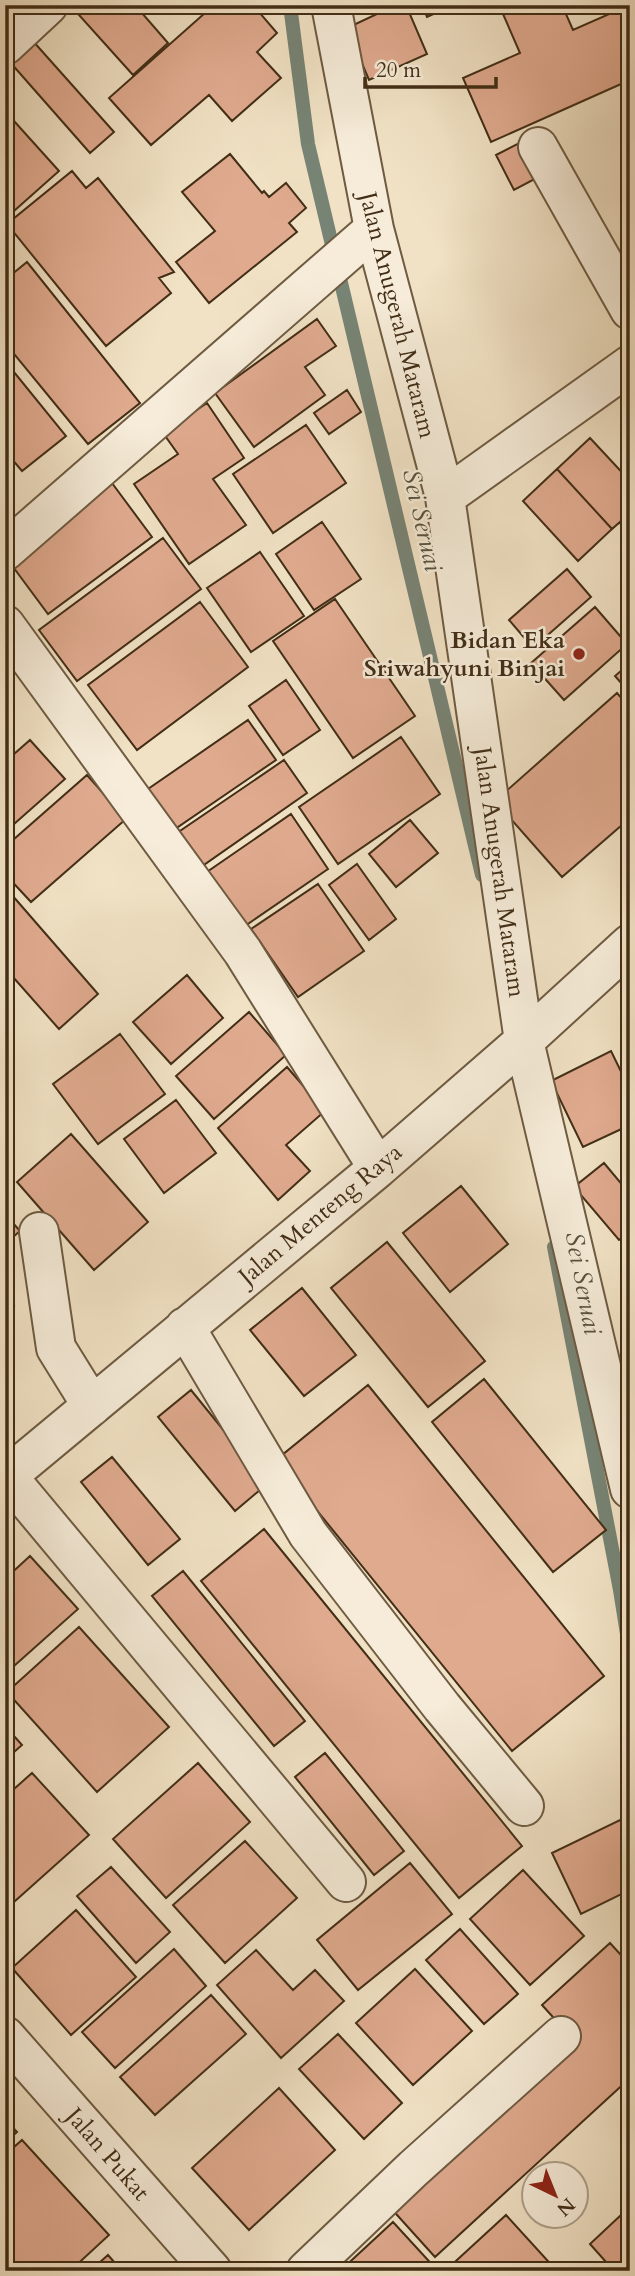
<svg xmlns="http://www.w3.org/2000/svg" width="635" height="2276" viewBox="0 0 635 2276" font-family="Cardo,serif">
  <rect width="100%" height="100%" fill="#f1e2c5"/>
  <filter id="stains"><feTurbulence type="fractalNoise" baseFrequency=".00286" numOctaves="4"/><feColorMatrix values="0 0 0 0 .2 0 0 0 0 .09 0 0 0 0 .02 0 0 0 .5 -.17"/></filter>
  <radialGradient id="worn" r=".72"><stop offset=".6" stop-color="#630" stop-opacity="0"/><stop offset="1" stop-color="#630" stop-opacity=".3"/></radialGradient>
  <g fill="none" stroke-linecap="round" stroke-linejoin="round">
    <!-- stream -->
    <path stroke="#778475" stroke-width="14" d="M290,5l18,139 174,731
      M554,1247l66,343 10,63"/>
  </g>
  <!-- building -->
  <path fill="#e0aa8f" stroke="#422e16" stroke-width="2" d="M70,5h65l33,38 -35,32z
    M214,5h39l24,28 -20,19 24,26 -49,43 -23,-26 -58,50 -42,-47z
    M396,5h10l21,49 -58,26 -22,-52z
    M422,5h32l-27,12z
    M523,5h39l11,25 52,-23 5,11v62l-139,62 -28,-64 57,-25 -17,-39z
    M32,40l82,92 -24,21 -81,-92z
    M5,111l54,60 -54,48z
    M529,138l17,35 -32,17 -18,-35z
    M230,154l32,39 2,-2 5,6 17,-14 20,25 -17,15 8,9 -88,71 -33,-41 39,-31 -33,-39z
    M72,171l14,17 12,-10 76,94 -15,6 12,15 -65,53 -99,-122z
    M27,262l113,141 -52,41 -83,-101v-63z
    M317,319l19,27 -31,21 20,28 -71,52 -39,-54z
    M5,361l61,75 -44,35 -17,-20z
    M347,390l14,22 -32,22 -15,-21z
    M207,403l37,55 -31,21 33,46 -57,39 -55,-80 44,-30 -15,-21z
    M306,425l40,58 -73,50 -40,-59z
    M590,438l40,43v32l-18,16 -55,-60z
    M557,469l55,60 -34,32 -55,-60z
    M109,479l43,58 -104,77 -43,-58z
    M630,514v20l-10,-11z
    M322,522l39,57 -47,31 -38,-56z
    M163,538l38,51 -124,92 -38,-51z
    M260,552l44,64 -53,36 -44,-64z
    M567,569l24,28 -58,51 -24,-28z
    M335,599l80,117 -62,42 -80,-117z
    M200,602l48,65 -111,83 -49,-65z
    M595,607l32,37 -63,56 -33,-37z
    M630,663v30l-15,-17z
    M286,680l34,50 -37,25 -34,-49z
    M617,693l13,15v110l-68,59 -67,-76z
    M248,720l28,40 -101,69 -27,-40z
    M401,737l39,57 -102,70 -39,-57z
    M30,740l35,39 -60,53v-70z
    M284,760l23,33 -109,76 -24,-34z
    M87,775l39,44 -95,83 -26,-28v-27z
    M291,814l37,55 -86,59 -38,-54z
    M410,820l28,33 -42,34 -27,-33z
    M357,864l39,55 -27,21 -40,-55z
    M318,884l46,67 -66,46 -47,-68z
    M5,887l93,107 -39,35 -54,-61z
    M187,975l36,43 -52,46 -38,-42z
    M249,1012l37,43 -72,64 -38,-43z
    M120,1034l45,60 -67,50 -45,-60z
    M611,1051l19,39v35l-47,22 -32,-66z
    M287,1067l38,44 -39,34 24,26 -32,29 -60,-72z
    M176,1100l40,53 -52,40 -40,-54z
    M71,1134l77,88 -54,48 -77,-88z
    M604,1163l26,31v38l-11,8 -45,-53z
    M461,1186l47,58 -58,48 -47,-59z
    M5,1214l15,17 -15,13z
    M387,1242l98,119 -57,46 -97,-119z
    M302,1288l54,67 -52,41 -54,-66z
    M5,1296l9,10 -9,8z
    M484,1379l122,151 -53,42 -121,-150z
    M368,1385l236,291 -92,75 -236,-291z
    M191,1390l76,94 -32,27 -77,-94z
    M112,1457l68,82 -32,26 -67,-83z
    M264,1529l258,317 -63,52 -258,-317z
    M30,1556l48,53 -73,65v-95z
    M183,1571l122,150 -31,25 -122,-150z
    M79,1627l90,100 -72,65 -90,-100z
    M5,1726l17,19 -17,15z
    M325,1753l79,98 -30,24 -79,-98z
    M198,1763l52,59 -84,76 -53,-59z
    M32,1773l57,62 -84,75v-113z
    M620,1820l10,20v50l-49,24 -29,-61z
    M245,1841l52,57 -72,65 -52,-58z
    M410,1863l42,51 -94,76 -41,-50z
    M111,1867l59,65 -34,31 -59,-67z
    M523,1870l61,66 -54,49 -60,-66z
    M76,1910l60,67 -65,58 -59,-67z
    M460,1929l58,65 -34,30 -58,-64z
    M610,1943l20,22v113l-195,179 -47,-52 183,-168 -29,-32z
    M174,1949l32,37 -91,82 -33,-36z
    M256,1950l37,40 22,-20 29,31 -63,57 -64,-73z
    M415,1969l57,62 -59,54 -57,-62z
    M211,1995l35,39 -91,81 -35,-38z
    M338,2034l64,69 -38,36 -65,-70z
    M279,2088l56,62 -86,80 -57,-62z
    M5,2119l12,13 -12,11z
    M22,2140l87,95 -39,36h-65v-116z
    M506,2215l51,56h-112z
    M621,2215l9,11v45h-16l-24,-27z
    M393,2222l45,49h-98z
    M108,2255l14,16h-32z"/>
  <g fill="none" stroke-linecap="round" stroke-linejoin="round">
    <defs>
      <path id="minor" d="M331,5l43,224 71,268 79,544 106,448
        M5,45l43,-40
        M538,147l92,163
        M445,497l185,-132
        M5,551l369,-322
        M5,625l238,327 135,216
        M39,1232l17,116 36,58
        M185,1327l123,207 134,173 82,99
        M7,1476l339,406
        M5,1478l373,-310 146,-127 106,-97
        M5,2036l207,235
        M306,2271l108,-103 147,-132"/>
    </defs>
    <!-- minor casing -->
    <use href="#minor" stroke="#6e5b42" stroke-width="42"/>
    <!-- minor -->
    <use href="#minor" stroke="#f6ecd9" stroke-width="38"/>
  </g>
  <!-- markers -->
  <circle fill="#8f2418" stroke="#f6ecd9" stroke-width="2.5" cx="579" cy="654" r="7"/>
  <g text-anchor="middle" stroke-width="5" stroke-linejoin="round" paint-order="stroke">
    <!-- street labels -->
    <g font-size="24" fill="#422e16" stroke="#f6ecd9">
      <text transform="translate(398 315) rotate(76)" y="8">Jalan Anugerah Mataram</text>
      <text transform="translate(500 872) rotate(82)" y="8">Jalan Anugerah Mataram</text>
      <text transform="translate(320 1214) rotate(-40)" y="8">Jalan Menteng Raya</text>
      <text transform="translate(108 2154) rotate(49)" y="8">Jalan Pukat</text>
    </g>
    <!-- poi labels -->
    <g font-size="24" font-weight="bold" fill="#422e16" stroke="#f6ecd9" text-anchor="end">
      <text x="565" y="648">Bidan Eka<tspan x="565" dy="28">Sriwahyuni Binjai</tspan></text>
    </g>
    <!-- water labels -->
    <g font-size="26" font-style="italic" fill="#58523e" stroke="#f6ecd9">
      <text transform="translate(423 520) rotate(77)" y="9">Sei Seruai</text>
      <text transform="translate(584 1283) rotate(79)" y="9">Sei Seruai</text>
    </g>
  </g>
  <!-- margin -->
  <rect width="635" height="2276" fill="none" stroke="#f1e2c5" stroke-width="28"/>
  <rect x="7" y="7" width="621" height="2262" fill="none" stroke="#422e16" stroke-width="3.5"/>
  <rect x="14" y="14" width="607" height="2248" fill="none" stroke="#422e16" stroke-width="2"/>
  <!-- north arrow -->
  <g transform="translate(555 2195) rotate(137)"><circle r="33" fill="#f6ecd9" stroke="#aea08b" stroke-width="2"/>
  <path d="M0-5L12 26L0 18L-12 26Z" fill="#8f2418"/>
  <text y="-10" font-size="19" font-weight="bold" text-anchor="middle" fill="#422e16">N</text>
  </g>
  <!-- scale -->
  <path d="M365 77v10h131v-10" fill="none" stroke="#422e16" stroke-width="3.5"/>
  <text x="376" y="77" font-size="21" fill="#422e16" stroke="#f6ecd9" stroke-width="5" paint-order="stroke">20 m</text>
  <rect width="100%" height="100%" filter="url(#stains)"/>
  <rect width="100%" height="100%" fill="url(#worn)"/>
</svg>
